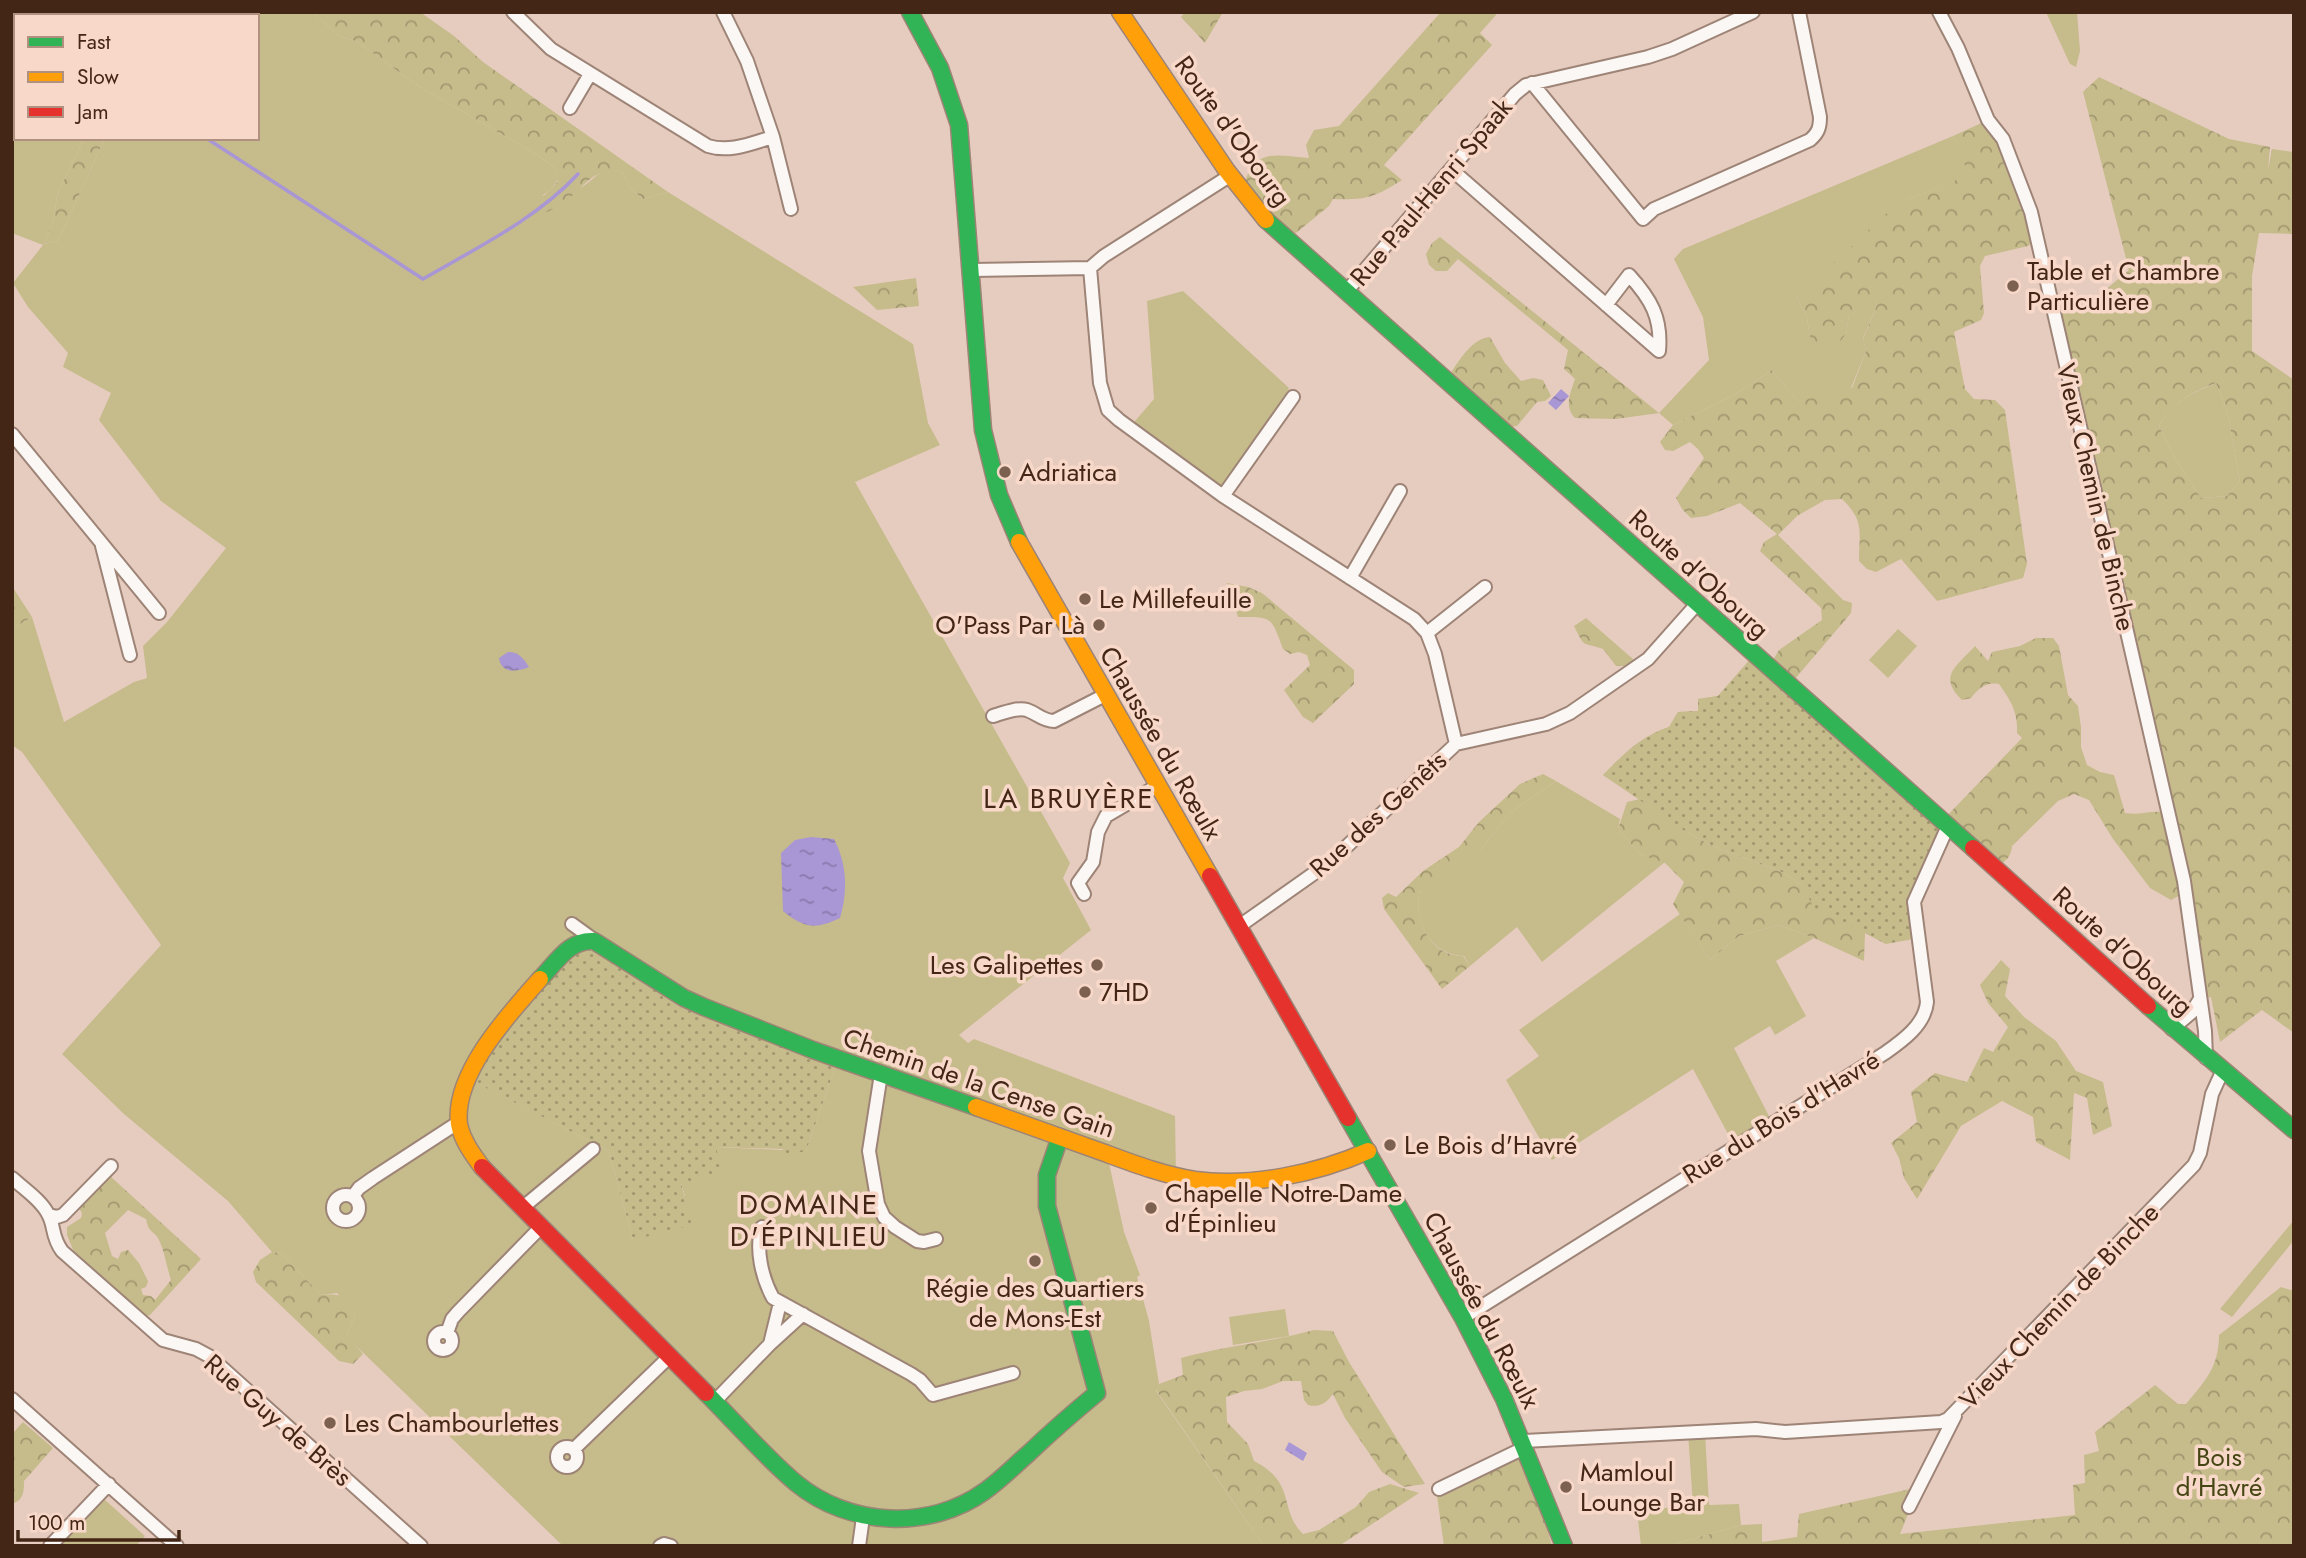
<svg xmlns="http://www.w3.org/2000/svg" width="2306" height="1558" viewBox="0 0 2306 1558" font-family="Jost,sans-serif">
  <defs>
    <pattern id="forest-crowns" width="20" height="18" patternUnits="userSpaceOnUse" patternTransform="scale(1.75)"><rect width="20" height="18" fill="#c6bb8b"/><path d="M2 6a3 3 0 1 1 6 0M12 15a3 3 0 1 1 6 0" fill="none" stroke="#a29870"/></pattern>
    <pattern id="park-dots" width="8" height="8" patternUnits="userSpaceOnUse" patternTransform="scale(1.75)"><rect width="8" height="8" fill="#c6bb8b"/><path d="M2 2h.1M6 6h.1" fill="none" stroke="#a29870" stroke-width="1.8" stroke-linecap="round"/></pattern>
    <pattern id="water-ripples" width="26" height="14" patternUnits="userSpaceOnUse" patternTransform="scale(1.75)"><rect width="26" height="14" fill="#a896d5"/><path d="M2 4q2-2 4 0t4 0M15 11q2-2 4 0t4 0" fill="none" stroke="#8a7aac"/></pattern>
  </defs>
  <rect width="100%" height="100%" fill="#e6ccbf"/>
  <!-- grass -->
  <path fill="#c6bb8b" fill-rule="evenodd" d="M12,12h133l-1,4h-128v122h68l-27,57 -3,24 -10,25 14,-3 47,-103h152v-122h-85l1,-4h140l27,25 16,4 64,46 116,67 18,13 4,13 -7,9 -9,7c12,-3 29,-3 40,-9 17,-11 17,-21 41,-14l7,15 13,11 25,-7 245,152 15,79 12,22 -85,37 215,381 -7,15 28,52 -132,105 9,8 6,-4 201,77 1,60 -67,-13 15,69 16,43 -3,2 12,44 10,63 -3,7 108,155h-701l-211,-204 -5,-7 8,-20 -18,-22 -16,2 -40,-42 -9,-1 -44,-51 -104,-87 -62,-60 99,-109 -139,-193 -10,-7v-116l20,-12 32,105 70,-40 13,-4 -4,-32 24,-24 59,-74 -65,-47 -62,-81 12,-27 -48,-26 5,-14 -40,-46 -15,-24 30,-38 -31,-12zM838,1059l-32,92 -91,-4 -34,36 4,13 -52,44 -24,-89 -141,-73z
    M2046,12h31l3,39 -4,16 -6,-3z
    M1953,136l17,39 -61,24 -112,98 10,21 3,20 36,-4 3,-18 25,-18 3,7 -14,33 3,13 -17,42 -51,8 -26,-31 -35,23 -64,32 -14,-12 50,-53 -6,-43 -29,-58 9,-10z
    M1183,291l106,97 -2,4 6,5 -70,99 -94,-68 25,-29 -7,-98z
    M2216,383l11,27 13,71 -13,15 -26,2 -25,-38 -17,-34c16,-27 30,-31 57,-43z
    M1898,629l19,17 -29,32 -19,-18z
    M1556,781l64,38 -2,10 23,26 24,7 -123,100 -25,-35 -47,39 -6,-10c-35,-1 -51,-36 -44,-66l61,-41 29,-36z
    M1680,914l30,46 29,-24 40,-11 35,13 -38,23 30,55 -31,19 -5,-9 -36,22 38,74 -38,23 -41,-76 -141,91 -46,-80 33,-24 -20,-26z
    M2294,1220v20l-62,77 -12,-8z
    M1285,1309l4,27 -56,9 -4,-28z
    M1705,1432l4,73 30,-1 2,21 -66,19 -34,2 -4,-35 56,-6 -5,-72z
    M104,1499l41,37 -9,10h-76z"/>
  <!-- forest -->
  <path fill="url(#forest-crowns)" fill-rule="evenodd" d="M313,12h107l34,24 29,26 185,130 -25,7 -13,-11 -7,-15c-30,-9 -40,17 -61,31 -4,3 -10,6 -15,8l-9,-7c5,-11 13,-15 20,-24l-4,-14 -18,-13 -116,-67 -64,-46 -16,-4z
    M1185,12h38l-18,31 -24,-26z
    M1441,12h54l1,3 -16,18 12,12 -108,120 18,15c-28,18 -37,20 -69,19l-4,7 -33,27c-23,-7 -37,-33 -51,-51 11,-35 35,-26 64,-24l-3,-13 8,-15 25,-4z
    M2099,77l130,62 41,8 -2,23 4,-21 22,3v82l-35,-1 -7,43v75l42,29v653l-32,-23 -42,32 -9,-45 -11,2 -18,-105 -11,6 -21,-12 -37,-49 -24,-39 -15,-6 -16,7 -46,45c-1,10 -5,15 -15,20l-49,-40 -62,118 -21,-11 -1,28 -50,-23 -35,-13 -40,11 -29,24 -37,-56 11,-22 -19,-19 -24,-8 -23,-26 9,-27 13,-3 -37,-24c20,-20 38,-39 66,-48l9,-15 20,-1v-12l20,-3 36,-41 19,5 6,-10 43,-30 -1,-12 -61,-57 4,-9 13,-8 -37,-31 -33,13 -16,2 -9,-9 -6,-11 28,-40 -6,-9 -8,-7 -17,9 -8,-1 -5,-8 13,-17 64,-32 35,-23 26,31 54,-13 14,-37 -3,-12 14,-34 -3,-6 -25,17 -3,18 -14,17 -22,-13 -3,-20 -10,-21 92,-86 20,-12 60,-24 -16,-39 35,-16 15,19 34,100 -9,7 -43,10 -5,10 4,47 -3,7 -27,12 11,57 9,10 21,1 10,10 22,154 -4,14 -86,23 -36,-42 -25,13 -9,-3 -8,-8c0,-29 6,-40 -17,-62l-17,1 -28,16 -19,19 65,65 9,3 -1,10 -62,73 -104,145 32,17 65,24 20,13 140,-64 80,-83 -5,-5c1,-21 -6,-32 -18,-49 -13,-2 -20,4 -28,14l-9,2c-25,-24 -5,-34 13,-54l13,15 4,-9 28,-6 16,-8h17l6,8 9,49 10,11 3,21v20l6,18 13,7 14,3 11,38c16,3 26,-4 43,0l-114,-497 49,-24 26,-22 -46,-178zM2216,383l11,27 13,71 -13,15 -26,2 -25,-38 -17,-34c15,-25 31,-33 57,-43z
    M84,138h21l-47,103 -14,3 10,-25 3,-24z
    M1440,237l219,176 -43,6 -41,-1c-11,-11 -5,-25 0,-39l-11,-10 4,-19 -110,-91 -11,12h-11l-7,-6 -3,-11 6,-11z
    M916,278l3,28 -42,4 -24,-23z
    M1490,337l15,26 16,18 12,-3 10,2 8,16 -6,5 -8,1 -20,24 -8,1 -56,-48 -1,-8c9,-13 21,-33 38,-34z
    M1227,583l21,4 14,6 92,77v14l-41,39 -10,-6 -19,-27 26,-25 -3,-10 -8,-3 -9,2 -7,-5c-12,-32 -9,-32 -45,-32z
    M12,586l20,31 -20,12z
    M1586,618l48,42 -10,6h-8l-13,-17c-22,-8 -17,1 -29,-23z
    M1543,774l13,7 -46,32 -29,36 -52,40 -9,1c-7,30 10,66 43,66l7,10 -28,23 -58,-80 -2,-11 6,-5 8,4 27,-26 36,-24 20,-25 41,-38z
    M2001,960l9,9 -5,27 19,21 32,24 20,30 27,11 9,44 -19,9 -6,-37 -13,-5 -4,67 -34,-18 -3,-25 -31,-16 -41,25 -44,73 -13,-21 -5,-20 -8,-15 26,-21 -6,-30 24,-19 32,9 17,-34 9,4 15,-25 -20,-24 -8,-18z
    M104,1176h6l91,83 -51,56 -7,2 -67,-60 -9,-22v-8l14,-9 1,-5 -6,-9zM128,1210l18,9c3,16 9,11 14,23 5,12 7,26 11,38l-16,20 -4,-4 -8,-1 -2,-6 5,-2 2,-6 -9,-18 -11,-13 -7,2 -3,7 -6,-3 -7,-23z
    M272,1252l9,1 40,42c21,-2 26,1 34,20l-8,20 16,19 -10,10 -14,-3 -83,-79 -3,-10 7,-12z
    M2281,1287l13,4v255l-619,-2 66,-19 21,-1v18l35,-5 2,-23 120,-27 -19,47 175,-19 -2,-30 12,-2 -1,-28 15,-4 -4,-19 60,-47 23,19h8c19,-23 33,-37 33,-69z
    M1314,1330l19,1 16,31 76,122 -21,3 -22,-15 -37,-54 -12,-24c-7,9 -13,14 -25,11l-4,-5 -3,-19h-18l-21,8 -18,2 -18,6 1,25 21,22 6,17c43,22 24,48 49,73l16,-4 37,-23 13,-15 21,-8 29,9 -80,53h-75l-108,-156 3,-6 24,-9 -2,-17c44,-12 89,-16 133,-28z
    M23,1422l30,26 -29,33c0,10 0,19 -12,23v-70z
    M1524,1448l28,98h-108l-7,-50 2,-7z"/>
  <!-- park -->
  <path fill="url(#park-dots)" d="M1754,655l194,171 -34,76 5,36 -33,6 -73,-38 -11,-21 -20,-13 -65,-24 -32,-17 -82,-56c20,-20 38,-39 66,-48l9,-15 20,-1v-12l20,-3z
    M583,940l101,58 154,61 -32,92 -21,4 -2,-6 -67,-2 6,27 -41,9 11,42 -59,15 -24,-89 -142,-73z"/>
  <!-- water -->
  <path fill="url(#water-ripples)" d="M1561,389l8,7 -13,14 -8,-7z
    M508,652c11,0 15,6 21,15 -11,5 -28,7 -30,-9z
    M811,837l23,2c13,25 14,52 6,79 -25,12 -36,10 -57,-7l-2,-58 14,-13z
    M1289,1442l18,11 -4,8 -18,-11z"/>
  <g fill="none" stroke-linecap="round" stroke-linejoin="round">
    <!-- stream -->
    <path stroke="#a896d5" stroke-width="3.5" d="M151,16l1,-4
      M206,138l217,141c53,-31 112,-59 155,-105"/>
    <defs>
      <path id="street" d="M513,12l38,37 157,97c22,7 44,-3 65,-9l18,72
        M723,12l24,49 26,76
        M1939,12l19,36 30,72 15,19 28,73 153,669 21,150 1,27
        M1532,83l111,136 11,-10 156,-69c8,-7 10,-12 10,-23l-21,-105
        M570,108l20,-34
        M1452,170l207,181c3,-33 -8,-52 -30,-76l-23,30
        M1090,268l10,115 8,27 11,10 104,76 191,123 13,14 8,21 21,90
        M972,270l118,-2 14,-12 127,-81
        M1346,292l169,-198 11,-9 122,-28 24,-8 81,-37
        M12,434l147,179
        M1223,496l70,-99
        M102,546l28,109
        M1350,578l50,-87
        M1427,633l58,-46
        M993,716c10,-3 24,-9 34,-6 11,4 16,11 27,11l51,-26
        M1084,894l-6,-11 15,-21 5,-30 8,-16 51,-30
        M572,924l22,16
        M1238,927l92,-65 126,-118 90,-20 24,-11 78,-54 48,-54
        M2172,1029l19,-16 9,-14
        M881,1074l-12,77 9,53 6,13 11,10 22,14 7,1 12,-3
        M12,1178c12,11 29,22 36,36 7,12 3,22 14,37l101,89 33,9 13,7 212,190
        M333 1208a13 13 0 1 1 26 0a13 13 0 1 1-26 0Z
        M353,1196l6,-8 14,-10 86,-56
        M522,1208l71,-59
        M49,1215l8,2 6,-2 48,-49
        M762,1227c-7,22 0,51 11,71l138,76 9,6 13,15 80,-22
        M1463,1318l422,-265c17,-12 40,-28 42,-51l-13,-100 34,-76
        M434 1341a9 9 0 1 1 18 0a9 9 0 1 1-18 0Z
        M447,1333l5,-14 6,-7 82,-84
        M770,1344l10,-41
        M12,1399l165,147
        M715,1401l55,-57 33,-30
        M1522,1441l234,-12 29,3 156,-10 7,-3 246,-254 6,-12 12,-59 10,-22
        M557 1457a10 10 0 1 1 20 0a10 10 0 1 1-20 0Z
        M574,1449l95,-92
        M1439,1489l85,-41
        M1909,1507l46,-91
        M50,1546l59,-62
        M660,1546l4,-2 7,2
        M859,1546l4,-29"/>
      <path id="fast" d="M910,12l30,56 19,57 24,305 16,65 20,47
        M1266,220l707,628
        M540,979c16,-16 29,-40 54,-38l90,57 20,9 109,43 163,57
        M2148,1006l146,124
        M1348,1118l115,200 41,81 60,147
        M706,1393c29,29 59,64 90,90 53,44 134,48 189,8 16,-11 29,-25 44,-38 22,-21 45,-41 68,-60l-50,-187v-31l13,-38"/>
      <path id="slow" d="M1120,12l107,159 39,49
        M1019,542l191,334
        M976,1107c42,15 84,30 126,45 30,11 61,23 93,28 56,7 121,-6 173,-29
        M482,1167c-9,-12 -20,-27 -23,-43 -6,-50 50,-110 81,-145"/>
      <path id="jam" d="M1973,848l175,158
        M1210,876l138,242
        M482,1167l224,226"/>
    </defs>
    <!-- street casing -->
    <use href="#street" stroke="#9d8476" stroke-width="16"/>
    <!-- fast casing -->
    <use href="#fast" stroke="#9d8476" stroke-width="19"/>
    <!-- slow casing -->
    <use href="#slow" stroke="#9d8476" stroke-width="19"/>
    <!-- jam casing -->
    <use href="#jam" stroke="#9d8476" stroke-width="19"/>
    <!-- street -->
    <use href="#street" stroke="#fbf7f5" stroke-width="12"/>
    <!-- fast -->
    <use href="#fast" stroke="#30b455" stroke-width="16"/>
    <!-- slow -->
    <use href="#slow" stroke="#ff9f0a" stroke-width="16"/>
    <!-- jam -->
    <use href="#jam" stroke="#e5322d" stroke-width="16"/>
  </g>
  <!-- markers -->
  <g fill="#7c6050" stroke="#f8d8c8" stroke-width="2.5">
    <circle cx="2013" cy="286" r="7"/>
    <circle cx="1005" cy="472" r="7"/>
    <circle cx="1085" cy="599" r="7"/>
    <circle cx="1099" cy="625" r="7"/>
    <circle cx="1097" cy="965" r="7"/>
    <circle cx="1085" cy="992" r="7"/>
    <circle cx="1390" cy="1145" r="7"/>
    <circle cx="1151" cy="1208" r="7"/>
    <circle cx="1035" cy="1261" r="7"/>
    <circle cx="330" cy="1423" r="7"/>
    <circle cx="1566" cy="1487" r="7"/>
  </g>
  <g text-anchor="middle" stroke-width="7" stroke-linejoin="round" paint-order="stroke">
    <!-- street labels -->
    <g font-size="26" fill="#432615" stroke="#f8d8c8">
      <text transform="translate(1233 131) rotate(54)" y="9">Route d'Obourg</text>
      <text transform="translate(1431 192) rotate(-50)" y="9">Rue Paul-Henri Spaak</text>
      <text transform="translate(2096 497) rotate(77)" y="9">Vieux Chemin de Binche</text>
      <text transform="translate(1699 574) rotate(42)" y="9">Route d'Obourg</text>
      <text transform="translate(1161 743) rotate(60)" y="9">Chaussée du Rœulx</text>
      <text transform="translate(1378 814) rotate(-42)" y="9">Rue des Genêts</text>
      <text transform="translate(2123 951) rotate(42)" y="9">Route d'Obourg</text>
      <text transform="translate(979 1083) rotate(19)" y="9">Chemin de la Cense Gain</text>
      <text transform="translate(1781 1117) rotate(-32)" y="9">Rue du Bois d'Havré</text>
      <text transform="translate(2059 1306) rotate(-46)" y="9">Vieux Chemin de Binche</text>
      <text transform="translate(1482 1310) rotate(62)" y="9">Chaussée du Rœulx</text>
      <text transform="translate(278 1420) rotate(41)" y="9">Rue Guy de Brès</text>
    </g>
    <!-- poi labels -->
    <g font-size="26" fill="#432615" stroke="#f8d8c8" text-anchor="start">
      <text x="2027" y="280">Table et Chambre<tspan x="2027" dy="30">Particulière</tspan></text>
      <text x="1019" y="481">Adriatica</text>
      <text x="1099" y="608">Le Millefeuille</text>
      <text x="1085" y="634" text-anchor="end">O'Pass Par Là</text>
      <text x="1083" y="974" text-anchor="end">Les Galipettes</text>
      <text x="1099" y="1001">7HD</text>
      <text x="1404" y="1154">Le Bois d'Havré</text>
      <text x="1165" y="1202">Chapelle Notre-Dame<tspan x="1165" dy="30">d'Épinlieu</tspan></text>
      <text x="1035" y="1297" text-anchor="middle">Régie des Quartiers<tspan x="1035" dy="30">de Mons-Est</tspan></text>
      <text x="344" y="1432">Les Chambourlettes</text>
      <text x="1580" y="1481">Mamloul<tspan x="1580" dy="30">Lounge Bar</tspan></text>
    </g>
    <!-- park labels -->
    <g font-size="26" fill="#464615" stroke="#f8d8c8">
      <text x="2219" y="1466">Bois<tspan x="2219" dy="30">d'Havré</tspan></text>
    </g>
    <!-- neighbourhood labels -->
    <g font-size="28" letter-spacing="2" fill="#432615" stroke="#f8d8c8">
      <text x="1069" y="808">LA BRUYÈRE</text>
      <text x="809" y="1214">DOMAINE<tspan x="809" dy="32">D'ÉPINLIEU</tspan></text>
    </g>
  </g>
  <!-- border -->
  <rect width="2306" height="1558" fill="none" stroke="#432615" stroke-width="28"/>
  <!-- legend -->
  <rect x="14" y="14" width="245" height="126" fill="#f8d8c8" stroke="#b09180" stroke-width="2"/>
  <rect x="28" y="37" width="35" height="10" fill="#30b455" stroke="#b09180" stroke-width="2"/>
  <text x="77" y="49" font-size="21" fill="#432615">Fast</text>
  <rect x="28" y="72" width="35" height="10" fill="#ff9f0a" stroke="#b09180" stroke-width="2"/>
  <text x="77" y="84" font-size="21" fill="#432615">Slow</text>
  <rect x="28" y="107" width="35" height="10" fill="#e5322d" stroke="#b09180" stroke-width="2"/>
  <text x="77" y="119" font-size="21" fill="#432615">Jam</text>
  <!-- scale -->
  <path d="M18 1530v10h161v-10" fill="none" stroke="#432615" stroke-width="3.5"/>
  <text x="28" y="1530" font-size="21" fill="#432615" stroke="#f8d8c8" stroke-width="5" paint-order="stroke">100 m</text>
</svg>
